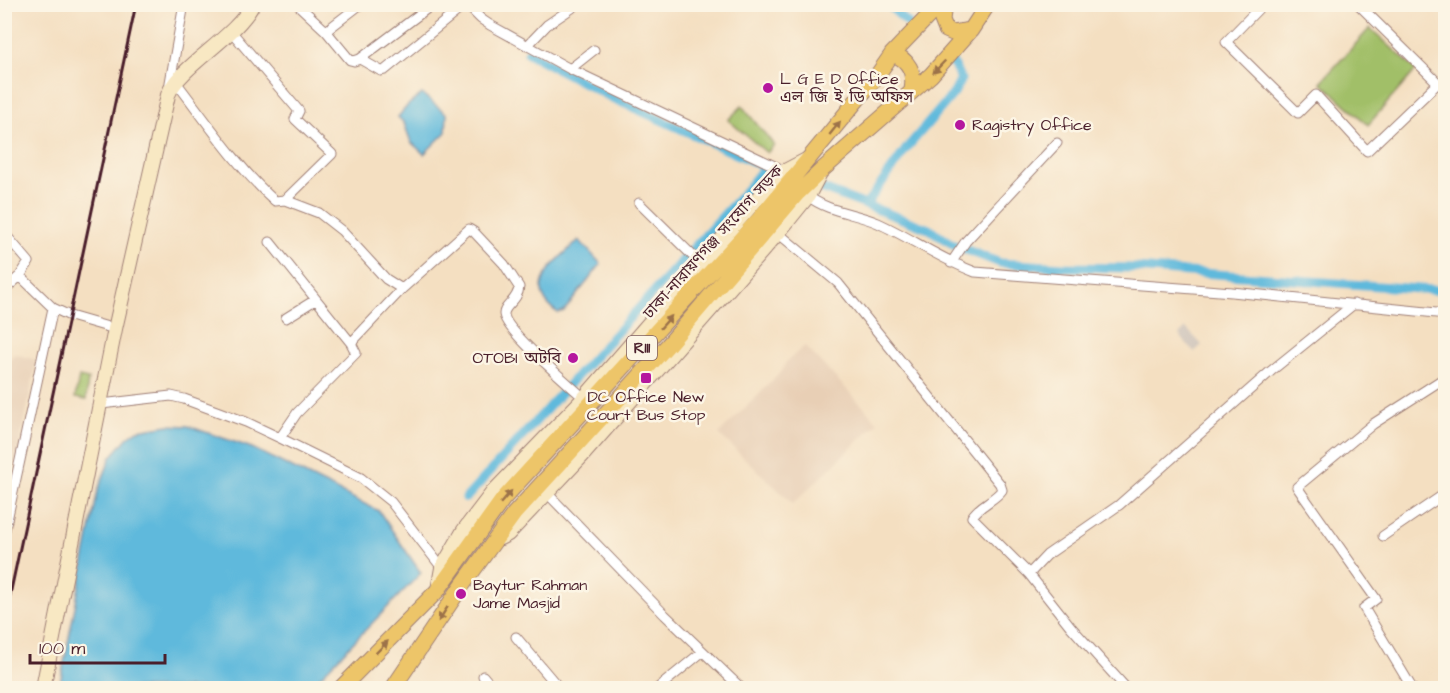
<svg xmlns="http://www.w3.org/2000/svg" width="1450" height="693" font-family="'Architects Daughter','Noto Sans Bengali',sans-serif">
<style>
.built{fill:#e8cfb5}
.industrial{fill:#cdc2b9}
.green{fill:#a1bf67;stroke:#766f49;stroke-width:1.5}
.water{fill:#5fb9dc;stroke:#546c84;stroke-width:1.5}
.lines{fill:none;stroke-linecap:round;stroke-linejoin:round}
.canal{stroke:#5fb9dc;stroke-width:9}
.street-casing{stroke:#9f7f76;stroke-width:11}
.secondary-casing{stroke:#9f7f76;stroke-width:16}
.primary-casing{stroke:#9f7f76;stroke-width:17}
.street{stroke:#fff;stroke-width:9}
.secondary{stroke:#f8e8c3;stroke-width:14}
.primary{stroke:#edc569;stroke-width:15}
.rail{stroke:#4a1f2b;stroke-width:3}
.oneway{fill:#9c724a}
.poi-dot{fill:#b5179e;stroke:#fcf5e5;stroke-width:2}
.labels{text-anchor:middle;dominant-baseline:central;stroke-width:5;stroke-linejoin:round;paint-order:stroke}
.shield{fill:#fcf5e5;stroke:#7f5f63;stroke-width:1.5}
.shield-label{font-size:15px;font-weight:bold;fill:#4a1f2b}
.poi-label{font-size:16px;fill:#4a1f2b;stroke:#fcf5e5;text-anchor:start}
.street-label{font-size:16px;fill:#4a1f2b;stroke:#fcf5e5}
</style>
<rect width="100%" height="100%" fill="#fcf5e5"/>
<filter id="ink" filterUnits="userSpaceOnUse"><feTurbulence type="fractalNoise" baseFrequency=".0167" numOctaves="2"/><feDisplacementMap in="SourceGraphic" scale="12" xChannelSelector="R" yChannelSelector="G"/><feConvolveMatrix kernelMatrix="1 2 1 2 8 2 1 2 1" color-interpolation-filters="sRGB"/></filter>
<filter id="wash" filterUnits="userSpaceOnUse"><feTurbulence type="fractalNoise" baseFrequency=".008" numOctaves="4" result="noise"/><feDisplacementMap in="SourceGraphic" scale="24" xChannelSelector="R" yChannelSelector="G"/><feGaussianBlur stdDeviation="1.35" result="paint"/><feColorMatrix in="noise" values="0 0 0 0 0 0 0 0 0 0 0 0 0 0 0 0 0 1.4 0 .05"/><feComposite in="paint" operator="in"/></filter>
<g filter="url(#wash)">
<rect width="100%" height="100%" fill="#f4dfc1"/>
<!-- built -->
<path class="built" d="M805,346L878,422L793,504L719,434L783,370L786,362Z
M14,354L37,360L5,513V364Z"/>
<!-- industrial -->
<path class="industrial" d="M1186,328L1202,345L1194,352L1179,335Z"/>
<!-- green -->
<path class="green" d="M1370,28L1416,70L1368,125L1321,82Z
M742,106L774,145L767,153L728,120Z
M79,377L88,379L86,400L75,398Z"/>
<!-- water -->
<path class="water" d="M422,94L447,114L446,132L424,154L411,142L404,123L398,117L408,105Z
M579,240L601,264L564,311L558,313C520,286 558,260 579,240Z
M168,425L188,426L252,448L379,511L421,573L309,688H59L98,490L111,457L128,437L138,430Z"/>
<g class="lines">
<!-- canal -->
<path class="canal" d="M887,4L908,23
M528,53L614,99L776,172
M818,187L929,229L954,245L1000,263L1064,267L1135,268L1446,291
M866,205L906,149L954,93L961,79L952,62
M466,498L749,187L764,167"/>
</g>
</g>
<g filter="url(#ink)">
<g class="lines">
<defs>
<path id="street" d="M297,4L326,31L350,60L354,61L360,59L433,4
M466,4L481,19L490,25L570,69L785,171
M1263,4L1226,42L1298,113L1316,95L1367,151L1438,83L1358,4
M230,30L299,111L295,119L332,154L285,200
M326,31L361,4
M527,46L547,25L572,8L573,4
M360,59L381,71L385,70L466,4
M570,69L594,50
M176,82C207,122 237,167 275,201L285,200L319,213L342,231L386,279L402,289
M169,88L184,4
M808,196C828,212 855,213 878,223C911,238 940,259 975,272L1232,292L1446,314
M639,203L701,264
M4,233L29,262L20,276
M778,233L838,283L1000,484L1002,490C994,501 979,505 972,517L1029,574L1071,627L1126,688
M270,242L351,343L356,353L297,413L280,438
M951,263L966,241L1057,143
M4,290L20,276L53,308L70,316L115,329
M286,318L315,300
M351,343L402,289L469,229L474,232L504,264L519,287C518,301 504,305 504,314C504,330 570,385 584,398
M101,404L171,396L184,399L246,422L280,438L361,478L391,502L442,568
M546,492L665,615L741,688
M4,534L53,308
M1383,536L1446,493
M1029,574L1047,555L1119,505L1271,371L1354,304
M516,637L559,688
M483,676L493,688
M658,688L702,652
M1412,688L1364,608L1376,599L1297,487L1373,424L1443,379L1446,383"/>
<path id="secondary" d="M500,538L508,534L582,456L778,233L808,196L819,175
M438,590L442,568L464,530L493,492L584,398L756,200L785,171L808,159
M43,688L115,329L168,95C171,86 178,79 185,72C206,51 239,30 253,4"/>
<path id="primary" d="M944,4L942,20L946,30L953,33L971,30
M892,54C909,59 915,73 912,90
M341,688L438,590L503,499L759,219L876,77L892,54L940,4
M393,688L461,587L514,514L669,344L798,193L823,169L931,75L971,30L988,4"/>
</defs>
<!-- street casing -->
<use href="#street" class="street-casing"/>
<!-- secondary casing -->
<use href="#secondary" class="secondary-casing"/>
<!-- primary casing -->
<use href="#primary" class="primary-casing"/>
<!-- street -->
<use href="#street" class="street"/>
<!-- secondary -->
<use href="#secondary" class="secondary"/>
<!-- primary -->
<use href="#primary" class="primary"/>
<!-- rail -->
<path class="rail" d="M4,623L136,4"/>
</g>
<!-- one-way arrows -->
<defs><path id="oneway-solid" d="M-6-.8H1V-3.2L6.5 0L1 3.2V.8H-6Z" transform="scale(1.5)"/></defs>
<g class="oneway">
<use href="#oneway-solid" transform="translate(939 67) rotate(134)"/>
<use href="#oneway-solid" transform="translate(835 128) rotate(-51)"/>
<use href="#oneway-solid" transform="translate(666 322) rotate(-48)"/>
<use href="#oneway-solid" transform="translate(506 497) rotate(-49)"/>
<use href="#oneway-solid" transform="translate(443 614) rotate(123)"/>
<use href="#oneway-solid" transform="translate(382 647) rotate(-45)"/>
</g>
</g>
<!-- markers -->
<g class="poi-dot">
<circle cx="768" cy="88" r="6"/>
<circle cx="960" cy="125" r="6"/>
<circle cx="573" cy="358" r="6"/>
<rect x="640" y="372" width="12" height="12" rx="3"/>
<circle cx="461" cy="594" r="6"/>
</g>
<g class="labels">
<!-- shield labels -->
<rect class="shield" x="627" y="336" width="30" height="24" rx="4.5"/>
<g class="shield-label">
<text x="642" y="348">R111</text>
</g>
<!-- poi labels -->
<g class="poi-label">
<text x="780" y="79">L G E D Office<tspan x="780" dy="18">এল জি ই ডি অফিস</tspan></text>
<text x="972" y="125">Ragistry Office</text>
<text x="561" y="358" text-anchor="end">OTOBI অটবি</text>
<text x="646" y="397" text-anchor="middle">DC Office New<tspan x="646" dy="18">Court Bus Stop</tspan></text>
<text x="473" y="585">Baytur Rahman<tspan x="473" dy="18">Jame Masjid</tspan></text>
</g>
<!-- street labels -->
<g class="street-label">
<text transform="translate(713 242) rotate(-48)">ঢাকা-নারায়ণগঞ্জ সংযোগ সড়ক</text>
</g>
</g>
<!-- margin -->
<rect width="1450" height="693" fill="none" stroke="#fcf5e5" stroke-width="24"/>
<!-- scale -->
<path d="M30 654v9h135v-9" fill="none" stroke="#4a1f2b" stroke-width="3"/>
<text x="39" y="654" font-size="18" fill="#4a1f2b" stroke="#fcf5e5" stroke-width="4.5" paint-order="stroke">100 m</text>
</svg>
